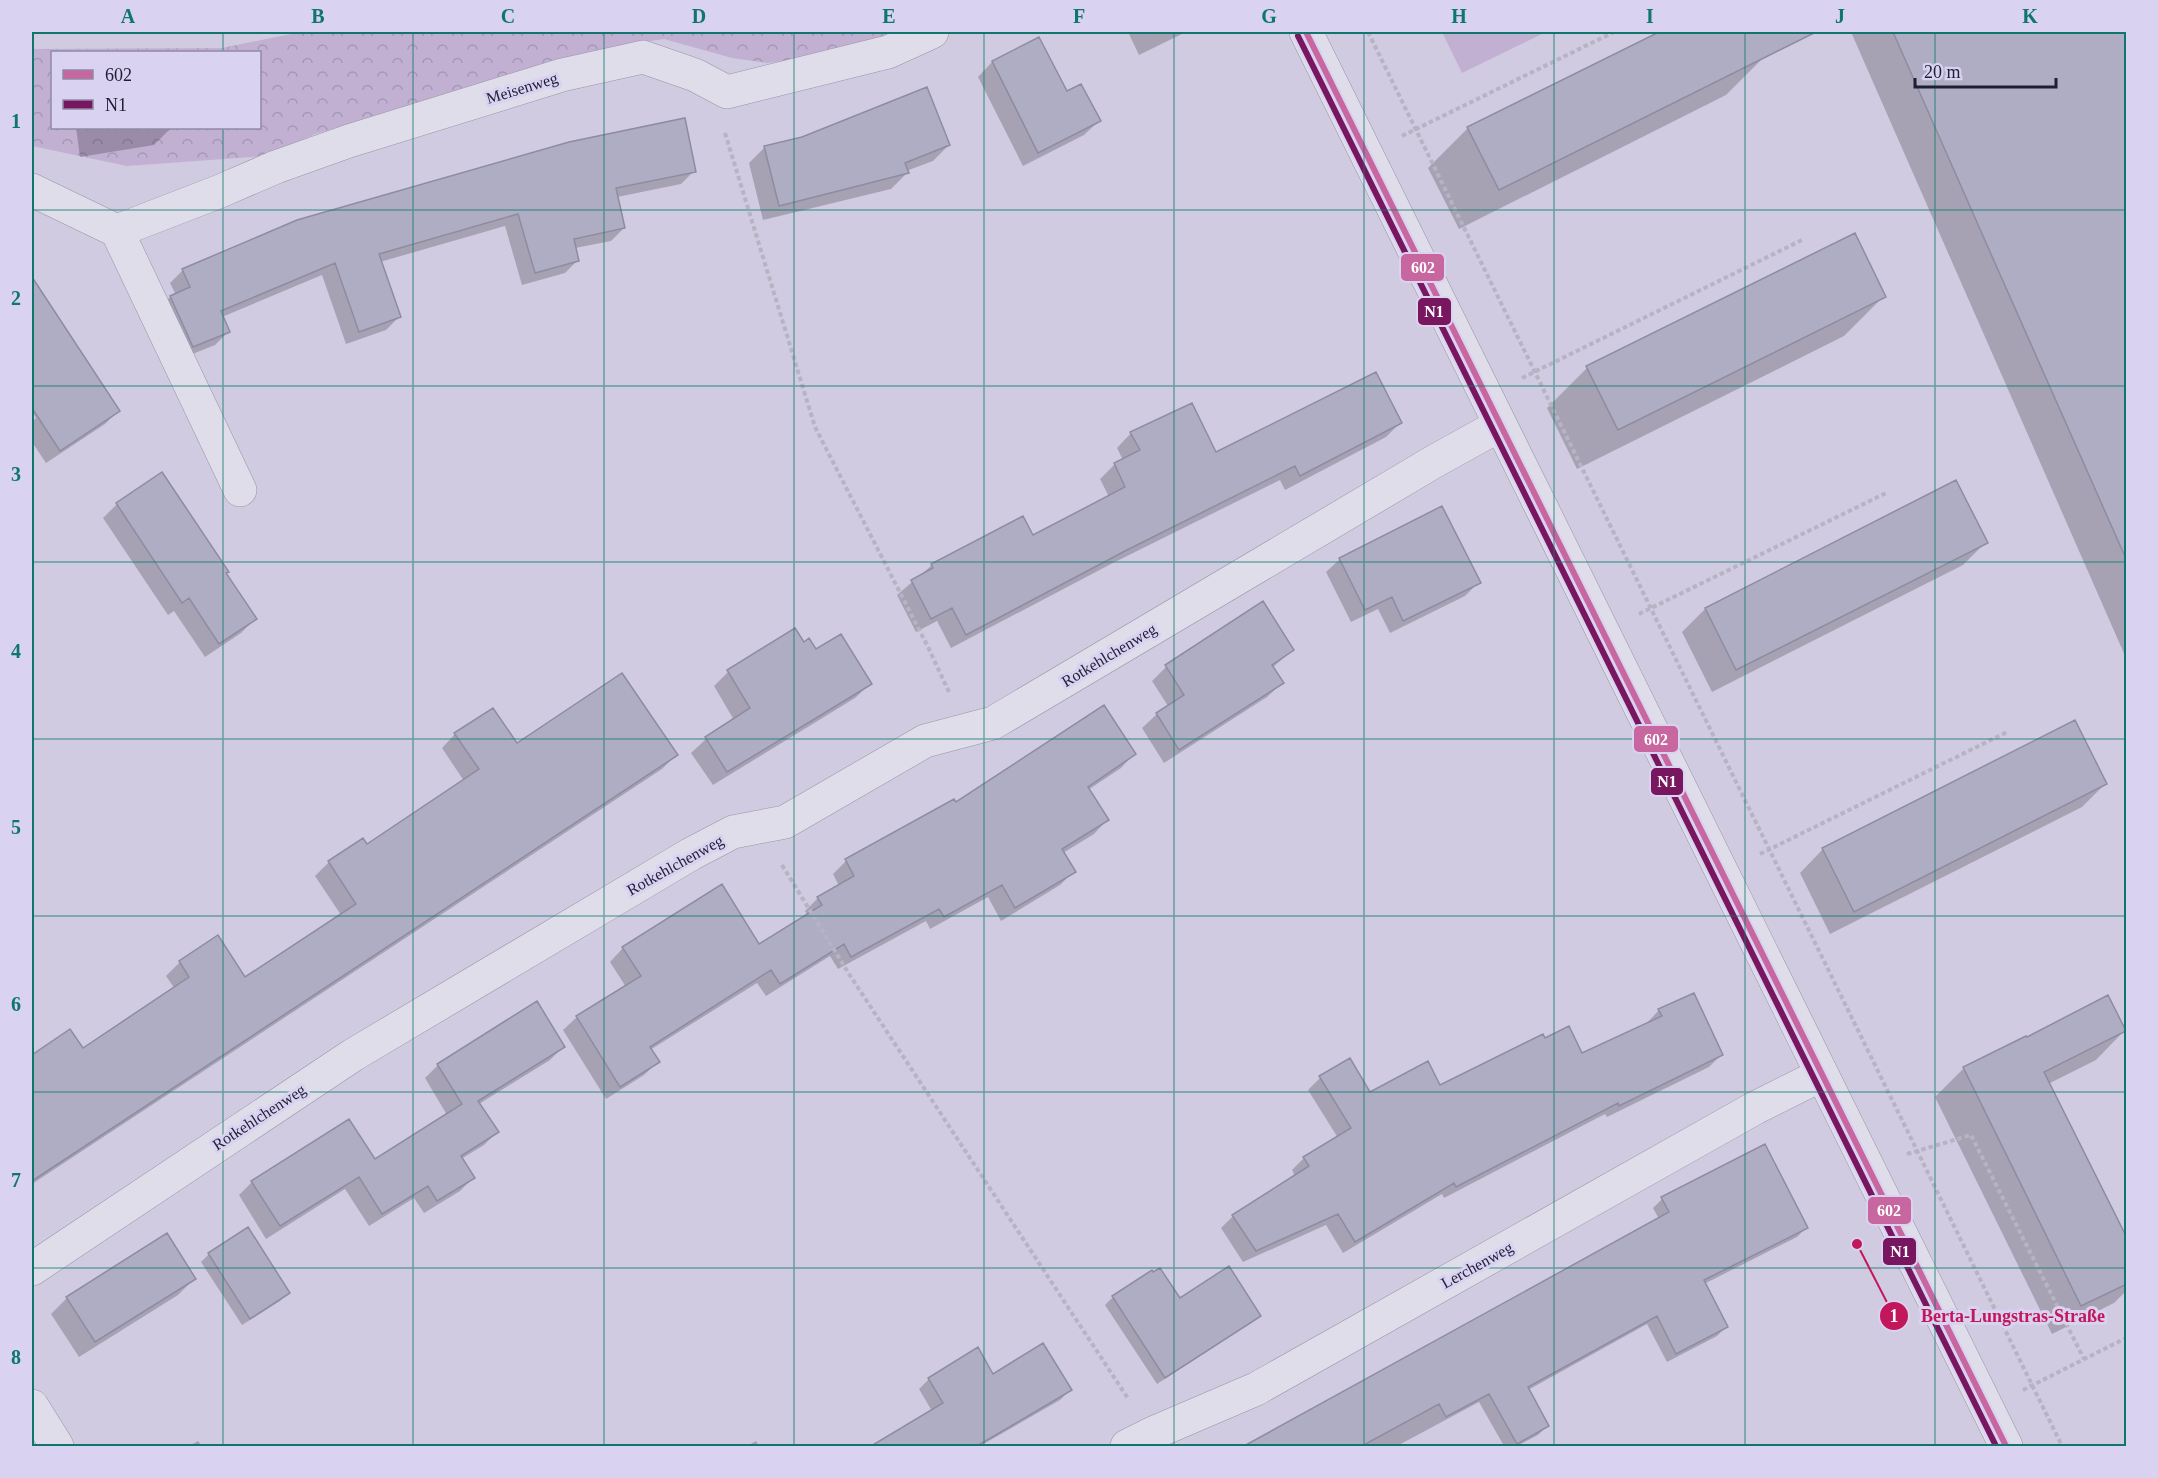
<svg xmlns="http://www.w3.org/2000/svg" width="2158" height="1478" font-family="Georgia,serif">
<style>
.green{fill:#c1b0d2}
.forest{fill:url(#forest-crowns);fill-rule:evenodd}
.shadow{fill:#0003}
.building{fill:#afadc4;stroke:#8d8ca0;stroke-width:1.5}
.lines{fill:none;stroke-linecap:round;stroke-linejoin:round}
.minor-casing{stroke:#9795a6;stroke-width:34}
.path{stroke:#b6b4c2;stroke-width:4;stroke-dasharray:4.5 3;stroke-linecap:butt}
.minor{stroke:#e0ddea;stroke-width:33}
.bus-1-casing{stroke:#d9d2f1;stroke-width:10}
.bus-2-casing{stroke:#d9d2f1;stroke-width:10}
.bus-1{stroke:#c7669f;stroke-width:6}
.bus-2{stroke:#791660;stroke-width:6}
.grid{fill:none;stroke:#0f766e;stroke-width:1.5;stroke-opacity:0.55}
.labels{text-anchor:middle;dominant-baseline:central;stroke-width:6;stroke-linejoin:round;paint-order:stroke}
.street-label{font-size:16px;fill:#1f1e33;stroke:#d9d2f1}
.leader{fill:none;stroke:#c2185b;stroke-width:2}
.callout-dot{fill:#c2185b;stroke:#d9d2f1;stroke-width:2}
.mark-label{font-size:18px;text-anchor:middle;font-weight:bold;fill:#fff}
.callout-label{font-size:18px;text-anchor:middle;font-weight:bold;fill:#c2185b;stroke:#d9d2f1;stroke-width:6;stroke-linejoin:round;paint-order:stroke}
.line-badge{stroke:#d9d2f1;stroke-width:2}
.badge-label{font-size:16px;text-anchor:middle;font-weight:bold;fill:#fff}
.neatline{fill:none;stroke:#0f766e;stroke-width:2}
.grid-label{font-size:20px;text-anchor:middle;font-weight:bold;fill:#0f766e}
</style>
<defs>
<pattern id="forest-crowns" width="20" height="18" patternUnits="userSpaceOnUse" patternTransform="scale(1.5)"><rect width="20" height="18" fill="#c1b0d2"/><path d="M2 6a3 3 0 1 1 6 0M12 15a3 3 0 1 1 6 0" fill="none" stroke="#a597b5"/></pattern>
</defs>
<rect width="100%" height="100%" fill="#d0cbe1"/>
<!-- green -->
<path class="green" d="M1442,32H1546L1462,73Z"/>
<!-- forest -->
<path class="forest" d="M301,32H902L800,59L767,63L732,58L664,39L623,45L315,134L267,156L127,166L32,146V49L222,48ZM52,52H260V128H52Z"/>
<!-- shadow -->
<path class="shadow" d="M1128,32H1186L1139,55Z
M1662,32H1754L1766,55L1726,95L1459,229L1428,168L1468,128Z
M1851,32H2126V658Z
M1039,39L1067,93L1099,121L1084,135L1023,166L978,77L992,62Z
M76,128H170V129L154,145L80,157Z
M949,145L933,161L906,171L907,173L891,189L763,220L749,163L765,147Z
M694,171L681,184L617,197L624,228L611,241L575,248L578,260L565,273L522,285L505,226L380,262L399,317L386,330L346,344L322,275L222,317L228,332L215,345L180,359L157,310L170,297L176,295L170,283L183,270Z
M1854,235L1884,296L1844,336L1577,469L1547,408L1587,368Z
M32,280L119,410L105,424L46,463L32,442V422L36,418L32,411Z
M1400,423L1386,437L1285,490L1280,480L1111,564L951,648L937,621L916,632L897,595L932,565L1033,537L1109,497L1100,479L1114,465L1123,460L1117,448L1131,433L1215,454Z
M1956,482L1986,542L1963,565L1712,692L1682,632L1705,609Z
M117,504L225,573L255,619L241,633L205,657L174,611L168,615L103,518Z
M1442,508L1479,582L1465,596L1390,633L1378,609L1351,622L1326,572L1340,559Z
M1262,603L1293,650L1272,668L1282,683L1267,697L1164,763L1142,728L1157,714L1168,706L1152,681L1166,667Z
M815,651L870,684L855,698L713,785L691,753L706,739L734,720L714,686L728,672Z
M455,734L516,745L676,755L662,769L32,1184V1118L46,1108L32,1087V1057L82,1050L175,989L166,976L180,962L218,937L245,979L341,915L315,876L329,862L362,840L366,846L464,781L442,748Z
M1134,754L1121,768L1088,790L1107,820L1094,834L1063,853L1074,871L1060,885L1001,921L988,897L930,929L926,921L838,969L830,956L766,996L757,983L650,1050L658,1062L644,1075L606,1099L563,1030L577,1017L626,987L610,962L623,948L759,946L808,916L805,911L818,898L839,886L833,874L846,861L955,805Z
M2105,784L2082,807L1830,934L1800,873L1823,849Z
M1659,1010L1721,1055L1709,1067L1607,1117L1605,1114L1444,1198L1442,1194L1343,1253L1326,1225L1243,1262L1221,1228L1233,1216L1295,1176L1292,1170L1304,1158L1338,1138L1308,1090L1320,1078L1349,1060L1370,1094L1439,1087L1544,1040L1581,1055L1648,1024L1647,1023Z
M2124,1031L2096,1060L2048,1084L2126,1241V1291L2114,1303L2052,1334L1935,1097L1964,1068Z
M563,1047L550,1060L479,1104L497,1132L484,1145L461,1159L473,1178L460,1191L424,1213L414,1198L369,1226L345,1189L266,1239L239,1195L252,1182L374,1161L447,1115L425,1078L438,1065Z
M1662,1199L1806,1228L1797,1237L1704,1284L1726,1327L1717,1336L1667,1362L1647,1324L1528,1390L1547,1426L1538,1435L1517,1446H1504L1479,1402L1397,1446H1247L1659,1219L1653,1208Z
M209,1254L288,1293L280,1301L242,1325L201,1262Z
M194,1279L178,1295L79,1357L51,1314L67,1298Z
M1113,1297L1179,1300L1259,1315L1251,1323L1157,1384L1105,1305Z
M993,1376L1070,1390L1060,1400L980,1446H873L932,1411L919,1389L929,1379Z
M198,1441L202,1446H189Z
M756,1441L759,1446H747Z"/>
<!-- building -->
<path class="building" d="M1659,32H1816L1499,190L1467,127Z
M1893,32H2127V561L1987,245Z
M1039,37L1067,91L1081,84L1101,121L1038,153L992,61Z
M927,87L950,145L905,163L909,173L779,206L764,146L802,137Z
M685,118L696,172L616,188L625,228L574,239L579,261L535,273L518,214L379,254L401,317L359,332L335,263L221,311L230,332L193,347L170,296L190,287L182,269L297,220L569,142Z
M1855,233L1886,297L1618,430L1586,366Z
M32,277L120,411L60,451L32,408Z
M1376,372L1402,423L1300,476L1295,466L1127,550L966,635L952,608L931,619L911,580L933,568L931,564L1023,516L1033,535L1125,487L1114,463L1140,450L1130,432L1192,403L1216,452Z
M162,472L229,572L226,573L257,619L219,644L189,598L182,603L116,503Z
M1956,480L1988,543L1736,670L1705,608Z
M1442,506L1481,583L1403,621L1392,597L1365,610L1339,558Z
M1263,601L1294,650L1272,665L1284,683L1179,750L1156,713L1184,695L1165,665Z
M795,628L804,642L809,638L816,649L841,634L872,684L727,772L705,737L750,708L727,670Z
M622,673L678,755L32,1181V1055L70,1029L83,1048L189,977L179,961L218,935L245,977L356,904L328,861L363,838L367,844L479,769L454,733L493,708L517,743Z
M1104,705L1136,754L1088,787L1109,820L1062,849L1076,872L1015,908L1002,885L944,917L939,909L851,957L844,944L780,984L771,970L650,1047L660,1062L620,1087L576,1016L641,976L622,947L722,884L759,944L822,905L817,897L854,876L845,859L954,799L956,802Z
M2075,720L2107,784L1854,912L1822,848Z
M1694,993L1723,1055L1619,1106L1618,1103L1456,1187L1454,1183L1355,1242L1338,1214L1256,1251L1232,1215L1309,1166L1303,1157L1351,1128L1319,1076L1350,1058L1370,1092L1428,1061L1440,1085L1543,1034L1545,1038L1569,1026L1582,1053L1662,1016L1658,1009Z
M2108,995L2126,1031L2044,1072L2127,1238V1284L2081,1306L1963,1067L2026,1036L2027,1037Z
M537,1001L565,1047L478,1101L499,1132L461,1156L475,1178L437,1201L428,1186L382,1214L359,1177L280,1226L251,1181L349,1119L375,1159L462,1104L437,1064Z
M1765,1144L1808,1228L1704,1280L1728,1327L1676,1354L1657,1316L1528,1387L1549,1426L1517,1444L1489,1394L1446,1417L1439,1404L1362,1446H1244L1669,1212L1661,1197Z
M248,1227L290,1293L250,1319L208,1253Z
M167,1233L196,1279L95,1342L66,1297Z
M1229,1266L1261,1316L1165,1378L1112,1296L1152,1270L1153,1272L1160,1268L1180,1298Z
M1043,1343L1072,1390L977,1446H871L943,1403L928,1378L978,1347L993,1374Z"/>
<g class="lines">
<defs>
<path id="minor" d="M1306,32L2006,1446
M32,190L117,231L218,192L276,167L349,141L562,75L643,57L695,75L727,92L888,52L932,32
M117,231L240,490
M32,1269L353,1055L691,854L733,832L785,822L925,741L993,723L1435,461L1500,425
M32,1406L57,1446
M1127,1446L1151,1434L1256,1389L1755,1108L1821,1075"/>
</defs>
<!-- minor casing -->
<use href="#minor" class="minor-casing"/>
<!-- path -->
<path class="path" d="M1368,32L2062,1446
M725,133L815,427L928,647L949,692
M1402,136L1614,32
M1522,378L1802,240
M1639,614L1888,492
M1760,854L2007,732
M782,865L849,974L1129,1400
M1907,1154L1971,1135L2084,1359
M2023,1390L2126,1338"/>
<!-- minor -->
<use href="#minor" class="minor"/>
<defs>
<path id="bus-1" d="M1306,32L2006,1446"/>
<path id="bus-2" d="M1298,36L1996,1446"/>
</defs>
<!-- bus-1 casing -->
<use href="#bus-1" class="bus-1-casing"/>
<!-- bus-2 casing -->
<use href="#bus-2" class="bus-2-casing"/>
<!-- bus-1 -->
<use href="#bus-1" class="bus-1"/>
<!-- bus-2 -->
<use href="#bus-2" class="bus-2"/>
</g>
<!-- grid -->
<path class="grid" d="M223,32V52M413,32V1446M604,32V1446M794,32V1446M984,32V1446M1174,32V1446M1364,32V1446M1554,32V1446M1745,32V1446M1935,32V1446M223,128V1446M32,210H2126M32,386H2126M32,562H2126M32,739H2126M32,916H2126M32,1092H2126M32,1268H2126"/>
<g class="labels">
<!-- street labels -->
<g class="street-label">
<text transform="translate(522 88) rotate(-17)">Meisenweg</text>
<text transform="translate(1109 655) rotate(-31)">Rotkehlchenweg</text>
<text transform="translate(675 865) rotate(-29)">Rotkehlchenweg</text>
<text transform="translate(259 1117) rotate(-33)">Rotkehlchenweg</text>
<text transform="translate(1477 1265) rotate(-29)">Lerchenweg</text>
</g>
</g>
<!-- callouts -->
<path class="leader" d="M1857 1244L1894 1316"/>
<g class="callout-dot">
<circle cx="1857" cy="1244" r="6"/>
<circle cx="1894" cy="1316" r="15"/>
</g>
<g class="mark-label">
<text x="1894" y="1322">1</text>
</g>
<g class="callout-label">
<text x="2013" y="1322">Berta-Lungstras-Straße</text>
</g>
<g class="line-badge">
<rect x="1400" y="253" width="45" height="29" rx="6" fill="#c7669f"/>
<rect x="1417" y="297" width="35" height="29" rx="6" fill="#791660"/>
<rect x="1633" y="725" width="46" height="28" rx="6" fill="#c7669f"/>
<rect x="1650" y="767" width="34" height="29" rx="6" fill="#791660"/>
<rect x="1867" y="1196" width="45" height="29" rx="6" fill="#c7669f"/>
<rect x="1882" y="1237" width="35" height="29" rx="6" fill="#791660"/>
</g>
<g class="badge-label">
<text x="1423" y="273">602</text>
<text x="1434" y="317">N1</text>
<text x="1656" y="745">602</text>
<text x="1667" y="787">N1</text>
<text x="1889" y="1216">602</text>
<text x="1900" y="1257">N1</text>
</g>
<!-- border -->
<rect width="2158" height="1478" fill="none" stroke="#d9d2f1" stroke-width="66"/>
<!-- legend -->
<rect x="51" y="51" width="210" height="78" fill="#d9d2f1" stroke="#8f8aa5" stroke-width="1.5"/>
<rect x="63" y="70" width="30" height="9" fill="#c7669f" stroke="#8f8aa5" stroke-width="1.5"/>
<text x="105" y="81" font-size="18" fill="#1f1e33">602</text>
<rect x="63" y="100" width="30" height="9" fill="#791660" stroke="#8f8aa5" stroke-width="1.5"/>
<text x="105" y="111" font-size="18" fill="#1f1e33">N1</text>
<!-- scale -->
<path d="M1915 78v9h141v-9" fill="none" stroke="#1f1e33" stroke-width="3"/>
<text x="1924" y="78" font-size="18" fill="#1f1e33" stroke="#d9d2f1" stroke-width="4.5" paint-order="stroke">20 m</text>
<rect x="33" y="33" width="2092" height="1412" class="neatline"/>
<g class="grid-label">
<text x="128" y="23">A</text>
<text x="318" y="23">B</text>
<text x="508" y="23">C</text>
<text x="699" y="23">D</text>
<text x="889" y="23">E</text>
<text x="1079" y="23">F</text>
<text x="1269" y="23">G</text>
<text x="1459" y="23">H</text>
<text x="1650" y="23">I</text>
<text x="1840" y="23">J</text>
<text x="2030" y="23">K</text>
<text x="16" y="128">1</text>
<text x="16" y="305">2</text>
<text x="16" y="481">3</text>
<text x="16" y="658">4</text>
<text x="16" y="834">5</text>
<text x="16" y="1011">6</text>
<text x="16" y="1187">7</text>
<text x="16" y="1364">8</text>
</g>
</svg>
